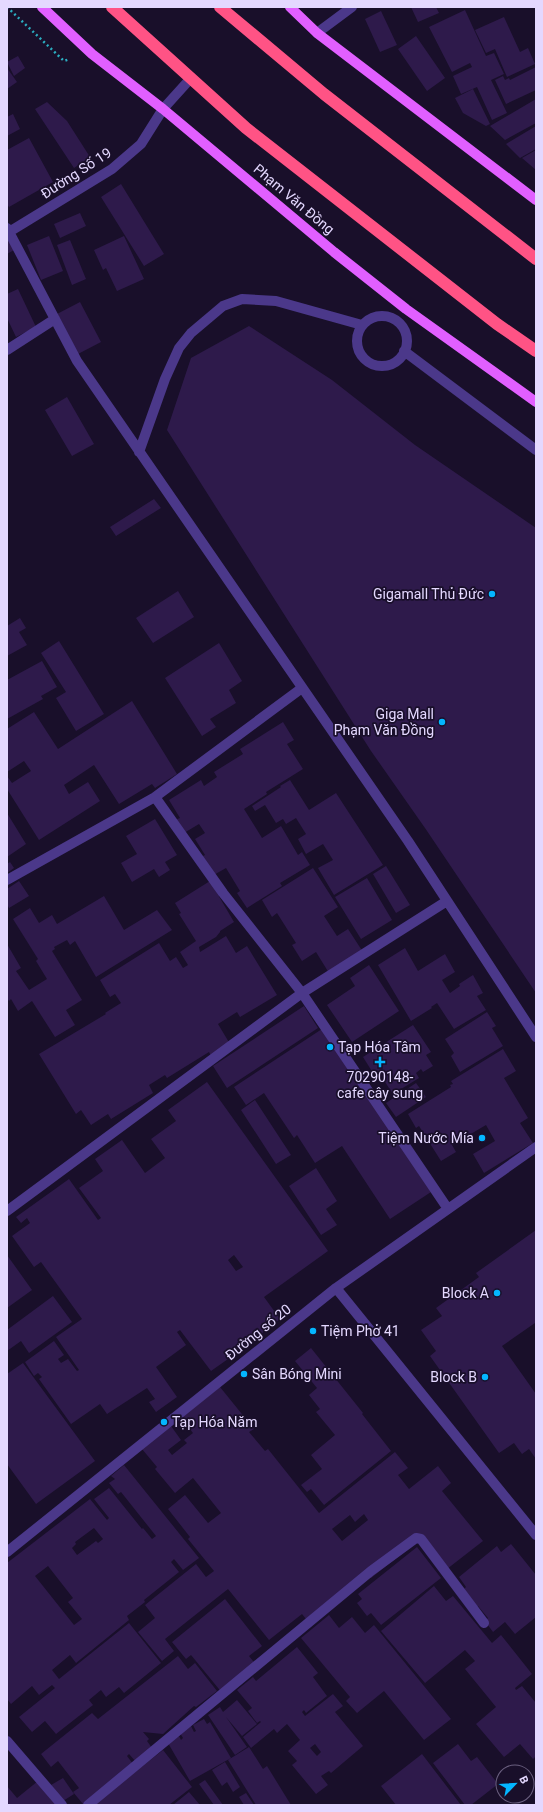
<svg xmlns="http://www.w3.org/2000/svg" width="543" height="1812" font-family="Roboto,sans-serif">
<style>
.building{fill:#2e1a4b;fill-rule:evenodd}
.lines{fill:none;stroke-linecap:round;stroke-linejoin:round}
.path{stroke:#2badc0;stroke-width:2.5;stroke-dasharray:2 3;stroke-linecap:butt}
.minor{stroke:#4b388a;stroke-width:10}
.major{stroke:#e15fff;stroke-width:10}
.highway{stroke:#ff5385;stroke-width:12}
.poi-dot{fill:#04b6ff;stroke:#190f2a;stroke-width:1.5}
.labels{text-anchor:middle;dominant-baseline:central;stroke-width:3.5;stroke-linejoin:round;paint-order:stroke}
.street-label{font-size:14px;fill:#e4d8ff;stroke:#190f2a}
.poi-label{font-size:14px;fill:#e4d8ff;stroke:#190f2a;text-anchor:end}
</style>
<rect width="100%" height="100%" fill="#190f2a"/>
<!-- building -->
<path class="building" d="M411,7H436L439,13L418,22Z
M465,10L486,56L494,53L504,74L491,80L507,113L492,120L477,87L461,94L453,76L472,67L470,63L452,72L429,27Z
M381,11L397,45L380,52L365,19Z
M504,17L520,52L528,48L535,64L507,77L495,49L486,53L475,30Z
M416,36L445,78L427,91L398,49Z
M18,56L25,68L14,76L7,62Z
M536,67V90L506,104L495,80L503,76L505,80L509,78L510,80Z
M7,68L17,82L7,89Z
M473,89L490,124L486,126L463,113L455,98Z
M536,99V123L505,140L490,126Z
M47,102L67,121L90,157L74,168L35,109Z
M13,114L20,129L7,136V117Z
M536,126V149L520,158L506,144Z
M29,138L53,182L9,207L7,204V150Z
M536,150V170L522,158Z
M121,184L164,254L144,266L101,197Z
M80,213L86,226L60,238L54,224Z
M49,236L63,271L41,280L27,245Z
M124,236L144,279L117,291L106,268L103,270L94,250Z
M7,237L14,250L7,254Z
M70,240L86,279L72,285L57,245Z
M18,289L36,327L16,337L7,318V294Z
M80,302L101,342L78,354L57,314Z
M249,326L332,380L415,445L536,528V993L425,828L371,751L167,430L191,358Z
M67,397L94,444L72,456L45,410Z
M154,499L161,508L116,536L110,527Z
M178,591L194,617L153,643L136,618Z
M20,618L26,628L19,632L27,645L7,656V626Z
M59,641L104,714L76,731L56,698L66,692L41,653Z
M219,643L242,681L229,690L236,703L210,719L216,727L202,736L165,678Z
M42,661L57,687L41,696L43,699L7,719V680Z
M132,701L177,774L155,788L152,784L119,804L94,765L64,785L69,794L88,782L100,801L39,840L7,789V776L12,783L31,771L24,761L7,772V729L34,712L58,749Z
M283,722L294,740L287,744L303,769L266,792L267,794L244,809L262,838L281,826L298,855L302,852L310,865L280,883L282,886L247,908L237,893L240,891L226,868L212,876L201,857L205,855L195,839L205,833L199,824L184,833L175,820L180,818L169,800L201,780L204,786L217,777L214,772L243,754L240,749Z
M290,780L309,810L336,793L383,865L334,895L318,868L333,860L323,844L306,854L298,839L306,834L296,818L286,824L283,819L276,823L265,805L255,811L252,806L281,787L280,786Z
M7,813L26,844L7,857Z
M155,819L177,855L165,862L170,870L159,877L154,869L132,882L121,863L137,854L126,836Z
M10,862L14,868L7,873V864Z
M386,866L410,905L396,913L373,874Z
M313,868L338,907L324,916L337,936L348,929L363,952L329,973L316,952L302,961L292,945L296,943L277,913L272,917L262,900Z
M367,878L392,920L361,939L335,897Z
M19,881L29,896L9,908L7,904V889Z
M210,881L234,922L220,931V932L216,937L199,947L200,952L226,936L236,953L247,946L277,995L240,1017L237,1012L218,1024L230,1044L211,1056L209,1052L167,1078L165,1075L149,1085L153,1093L111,1119L108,1114L91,1125L81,1110L76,1114L39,1054L106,1014L105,1013L121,1003L115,994L110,997L100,980L159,943L170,961L176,957L183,968L188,965L180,952L196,941L179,914L181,913L175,903Z
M104,896L124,930L157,910L172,930L96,977L75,941L70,945L67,940L54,947L55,949L52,951L82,1000L66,1010L75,1025L55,1037L32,1001L18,1011L11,999L9,1001L7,998V944L21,968L16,971L29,990L47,979L36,961L38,959L13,919L30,908L39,923L52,915L57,924Z
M405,948L418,971L445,954L455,972L442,980L450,993L460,986L459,984L473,975L483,993L477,996L486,1010L454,1029L437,1003L431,1007L432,1008L411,1021L378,965Z
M369,965L399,1011L352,1042L327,1005L355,986L350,978Z
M304,1006L318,1028L227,1088L213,1066Z
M487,1012L496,1026L492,1028L503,1046L460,1072L451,1056L454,1053L445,1039Z
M413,1025L431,1052L426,1055L433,1066L423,1072L421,1069L416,1073L419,1078L393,1094L377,1070L373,1073L363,1057Z
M325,1027L363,1086L355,1091L358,1096L365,1091L431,1192L390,1219L342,1146L315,1163L297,1135L294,1138L264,1093L246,1105L234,1087Z
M503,1049L516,1071L504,1078L528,1118L520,1123L533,1143L484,1173L473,1154L495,1141L486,1125L452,1145L456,1152L441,1161L419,1126L416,1128L408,1114L451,1087L450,1085L453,1084L451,1081Z
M207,1082L328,1251L264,1297L280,1319L261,1334L262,1335L211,1371L180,1330L177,1332L186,1345L156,1367L177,1397L156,1412L149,1402L155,1399L147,1388L107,1414L100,1404L71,1424L39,1379L42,1377L38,1373L34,1376L25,1362L54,1341L64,1355L58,1359L61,1363L68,1359L77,1371L79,1370L56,1337L82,1319L41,1262L34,1267L12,1236L30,1223L27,1218L21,1223L16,1217L69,1179L98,1220L101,1218L79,1188L103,1171L95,1159L122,1140L145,1173L165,1158L151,1139L176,1121L168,1110ZM234,1255L243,1267L236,1271L228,1260Z
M416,1083L426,1097L396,1117L386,1103Z
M255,1100L291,1155L276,1164L241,1110Z
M316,1168L337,1201L326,1209L337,1225L321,1235L289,1186Z
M536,1230V1324L535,1323L502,1346L536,1394V1459L529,1449L522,1454L514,1443L499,1453L430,1356L436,1351L421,1330L442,1316L436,1308L479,1277L476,1273Z
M7,1255L32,1290L7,1308Z
M53,1296L72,1322L29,1353L21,1341L7,1351V1330Z
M311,1348L363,1413L362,1414L391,1451L324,1505L311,1489L307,1492L301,1485L322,1469L311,1455L335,1435L316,1412L320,1409L309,1395L317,1388L295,1361Z
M23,1363L95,1461L36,1504L7,1464V1374Z
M220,1387L254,1429L249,1432L265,1451L268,1449L319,1513L395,1452L408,1468L398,1475L409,1489L438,1466L451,1483L442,1491L483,1541L447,1569L422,1538L371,1578L366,1571L306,1619L302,1614L269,1640L228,1589L165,1639L174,1651L162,1661L138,1632L155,1618L145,1605L196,1564L206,1577L214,1571L188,1539L190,1537L168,1509L185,1495L208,1523L221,1513L193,1478L175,1493L155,1469L157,1467L142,1449L171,1426L181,1440L168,1450L172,1455L187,1443L184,1440L193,1433L181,1418ZM364,1514L368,1520L342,1541L332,1529L350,1515L355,1522Z
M124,1465L199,1558L183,1570L174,1559L171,1562L179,1572L144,1600L145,1602L127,1616L129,1620L76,1663L70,1655L52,1670L59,1679L129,1623L161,1663L124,1693L119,1687L106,1697L101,1690L89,1700L93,1705L56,1734L45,1721L32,1732L19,1717L55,1688L52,1685L39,1695L32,1686L11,1704L7,1699V1563L90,1499L107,1520L109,1518L94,1499L109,1488L142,1529L143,1528L152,1539L156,1536L121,1492L118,1494L109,1483L115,1479L111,1476ZM94,1528L103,1539L98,1543L96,1541L77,1555L72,1548L76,1544L75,1542ZM48,1566L73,1598L68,1602L82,1619L74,1625L35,1576Z
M511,1544L536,1575V1617L515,1634L505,1622L493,1632L485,1621L488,1618L478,1606L475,1609L461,1592L466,1587L459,1577L497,1546L501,1552Z
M417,1547L441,1578L381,1625L371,1613L367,1616L357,1603L362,1599L358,1594Z
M434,1586L446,1601L453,1596L492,1643L501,1635L532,1674L515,1688L516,1690L522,1686L536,1703V1756L533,1759L520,1744L504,1757L476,1724L496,1707L465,1669L475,1661L465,1650L425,1683L381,1631Z
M225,1599L262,1646L249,1656L257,1666L223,1694L191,1655L186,1659L172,1642Z
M329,1615L339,1628L352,1617L365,1633L374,1625L451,1719L424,1740L384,1691L357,1713L346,1701L350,1697L301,1638Z
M297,1647L318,1673L313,1677L327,1696L306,1713L304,1710L302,1712L305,1716L333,1694L343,1706L335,1712L363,1746L331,1773L329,1771L321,1776L328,1785L316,1794L292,1765L297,1761L288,1751L300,1740L287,1724L277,1733L274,1729L251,1748L243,1737L261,1722L260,1721L257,1723L248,1711L252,1708L237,1690L253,1677L256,1681ZM315,1744L321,1752L317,1756L310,1748Z
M178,1656L188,1669L195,1663L217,1691L196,1707L194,1706L163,1734L143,1732L149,1739L147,1741L152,1748L136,1762L129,1754L127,1756L133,1764L83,1804L73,1792L79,1788L58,1761L51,1767L41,1754L92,1713L98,1719Z
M237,1700L257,1724L242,1736L226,1717L247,1747L235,1755L208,1715L220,1707L223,1712Z
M204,1719L207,1724L210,1722L231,1758L190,1781L168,1743L179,1736L181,1740L183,1738L180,1733L191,1726L194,1732L196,1731L193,1725Z
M458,1744L471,1761L477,1757L498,1784L471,1805H465L433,1763Z
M249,1747L263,1769L267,1766L291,1805H256L228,1760Z
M163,1750L192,1787L169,1805H93Z
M422,1754L461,1805H396L381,1786Z
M225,1762L240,1787L233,1792L227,1782L222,1786L212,1770Z
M63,1778L74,1794L63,1801L51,1785Z
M205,1780L223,1805H214L199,1784Z
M38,1781L56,1805H7V1786L17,1798Z
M189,1792L200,1805H173Z
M246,1793L254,1805H244L239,1797Z"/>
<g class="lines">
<!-- path -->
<path class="path" d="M7,7L64,61L70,59"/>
<!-- minor -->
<path class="minor" d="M317,33L352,7
M7,228L77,361L408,841L536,1037
M9,232L112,169L141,144L163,109L191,78
M357 341a25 25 0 1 1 50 0a25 25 0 1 1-50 0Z
M7,350L55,319
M404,351L536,450
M139,452L165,379L179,348L191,333L223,306L242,299L276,301L362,325
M155,797L223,893L302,993L448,1209
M7,880L155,797L302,688
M7,1211L302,993L447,901
M336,1288L536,1535
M7,1552L336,1288L536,1147
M7,1741L62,1805
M88,1805L371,1571L416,1538L421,1539L484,1623"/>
<!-- major -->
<path class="major" d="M42,7L92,54L163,109L334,252L406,309L536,402
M290,7L317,33L536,200"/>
<!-- highway -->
<path class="highway" d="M112,7L246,128L497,324L536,351
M220,7L324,94L536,259"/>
</g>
<!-- markers -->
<g class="poi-dot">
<circle cx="492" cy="594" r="4"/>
<circle cx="442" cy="722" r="4"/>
<circle cx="330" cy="1047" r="4"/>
<path d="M378 1056h4v4h4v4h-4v4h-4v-4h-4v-4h4z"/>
<circle cx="482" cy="1138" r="4"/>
<circle cx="497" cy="1293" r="4"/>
<circle cx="313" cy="1331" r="4"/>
<circle cx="244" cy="1374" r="4"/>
<circle cx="485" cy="1377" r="4"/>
<circle cx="164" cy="1422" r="4"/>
</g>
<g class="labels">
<!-- street labels -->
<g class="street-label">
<text transform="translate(76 173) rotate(-33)">Đường Số 19</text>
<text transform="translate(294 199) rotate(40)">Phạm Văn Đồng</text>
<text transform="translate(258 1332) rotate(-39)">Đường số 20</text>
</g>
<!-- poi labels -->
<g class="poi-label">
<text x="484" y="594">Gigamall Thủ Đức</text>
<text x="434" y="714">Giga Mall<tspan x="434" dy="16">Phạm Văn Đồng</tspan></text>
<text x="338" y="1047" text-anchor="start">Tạp Hóa Tâm</text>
<text x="380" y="1077" text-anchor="middle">70290148-<tspan x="380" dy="16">cafe cây sung</tspan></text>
<text x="474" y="1138">Tiệm Nước Mía</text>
<text x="489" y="1293">Block A</text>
<text x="321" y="1331" text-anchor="start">Tiệm Phở 41</text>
<text x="252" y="1374" text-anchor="start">Sân Bóng Mini</text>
<text x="477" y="1377">Block B</text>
<text x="172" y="1422" text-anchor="start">Tạp Hóa Năm</text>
</g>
</g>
<!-- border -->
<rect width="543" height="1812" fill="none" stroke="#e4d8ff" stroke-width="16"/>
<!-- north arrow -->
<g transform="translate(515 1784) rotate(65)"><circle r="19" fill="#190f2a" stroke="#6a5f7f"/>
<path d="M0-3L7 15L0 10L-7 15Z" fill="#04b6ff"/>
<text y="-6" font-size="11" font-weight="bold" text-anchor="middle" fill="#e4d8ff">B</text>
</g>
</svg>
